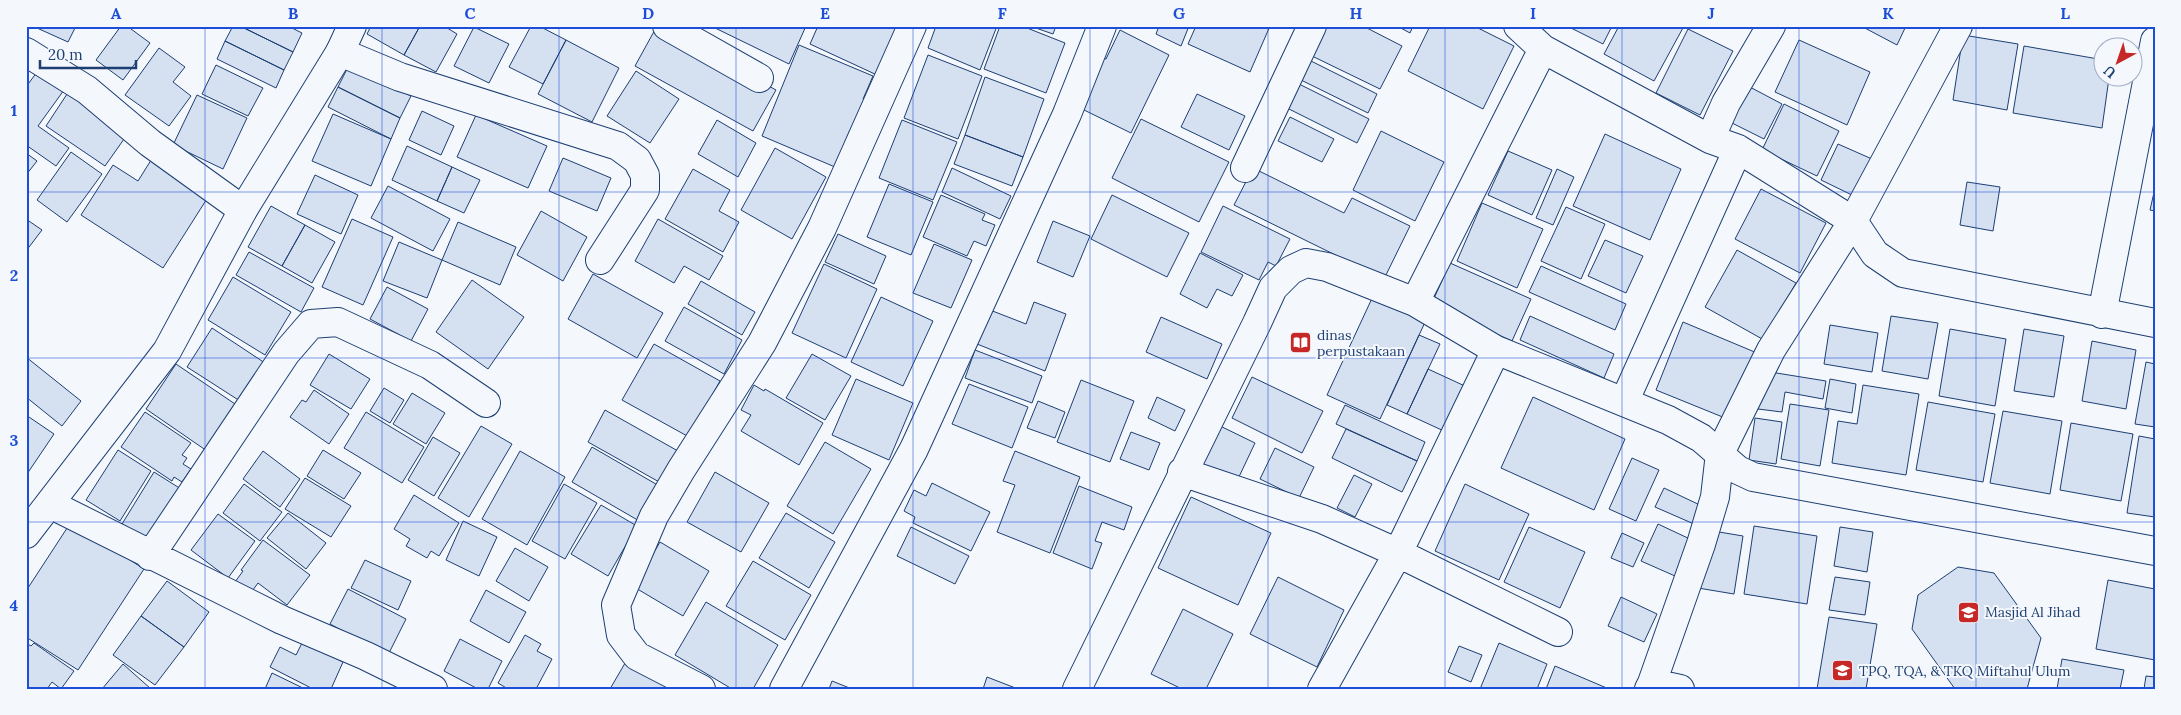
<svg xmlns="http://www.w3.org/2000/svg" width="2181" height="715" font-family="Lora,serif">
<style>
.building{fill:#d5e0f0;stroke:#1d3f73}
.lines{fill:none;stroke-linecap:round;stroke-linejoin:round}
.minor-casing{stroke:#1d3f73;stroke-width:30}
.tertiary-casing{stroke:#1d3f73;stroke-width:30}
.minor{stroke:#f4f7fb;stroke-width:28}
.tertiary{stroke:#f4f7fb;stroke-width:28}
.grid{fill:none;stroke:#1d4ed8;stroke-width:1;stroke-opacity:0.55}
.labels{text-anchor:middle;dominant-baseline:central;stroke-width:4;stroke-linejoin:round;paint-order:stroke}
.poi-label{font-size:14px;fill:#1d3f73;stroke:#f4f7fb;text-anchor:start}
.neatline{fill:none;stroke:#1d4ed8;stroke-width:2}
.grid-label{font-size:16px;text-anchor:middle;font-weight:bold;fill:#1d4ed8}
</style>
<rect width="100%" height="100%" fill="#f4f7fb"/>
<!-- building -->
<path class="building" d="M37,26H76L68,42L37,28Z
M121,26H127L150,43L123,80L96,60Z
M233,26H240L293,52L284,70L225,41Z
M240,26H288L302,33L293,52Z
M371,26H420L404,55L367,34Z
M420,26H444L457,34L436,72L404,55Z
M531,26H539L566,40L543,84L509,67Z
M657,26L776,90L753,131L635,66Z
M711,26H806L789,64Z
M818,26H890L898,30L877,75L810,44Z
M936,26H997L980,70L928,48Z
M1000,26H1022L1065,43L1046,93L984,69Z
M1030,26H1056L1053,34Z
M1159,26H1189L1181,46L1156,34Z
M1196,26H1270L1250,72L1188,44Z
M1327,26H1363L1402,46L1380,89L1312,56Z
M1397,26H1413L1410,33Z
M1430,26H1474L1514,46L1483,109L1408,71Z
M1567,26H1612L1603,44Z
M1619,26H1684L1654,81L1604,54Z
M1861,26H1906L1897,45Z
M474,27L509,44L489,83L454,66Z
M1688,29L1733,51L1700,115L1656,93Z
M1120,30L1169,55L1131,133L1082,109L1098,56L1106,59Z
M1963,35L2018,44L2007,110L1953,100Z
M566,40L619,68L592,122L538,94Z
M1799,40L1870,72L1847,125L1775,92Z
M225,41L284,70L276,88L217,59Z
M799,45L873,76L863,99L871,103L859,134L850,130L835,167L762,136Z
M2024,46L2104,60V78H2109L2102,128L2013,113Z
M159,48L185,67L173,82L191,96L169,126L125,95Z
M928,55L982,76L958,139L904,118Z
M1311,61L1377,94L1368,113L1301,80Z
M216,65L263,88L248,116L202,94Z
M349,65L411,96L400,118L338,87Z
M636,71L679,99L650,143L607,116Z
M37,72L64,90L38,126L69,148L56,166L26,145V87Z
M985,77L1044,99L1023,157L965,135Z
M1297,83L1369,119L1357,143L1285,107Z
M1748,86L1782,104L1764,139L1730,122Z
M338,87L400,118L391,139L328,107Z
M69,91L129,132L105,166L46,126Z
M1197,94L1245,116L1229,150L1181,127Z
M197,95L247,118L223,169L173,145Z
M1784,104L1839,131L1817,176L1762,150Z
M422,111L454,126L441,155L409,140Z
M333,114L391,139L371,186L312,161Z
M476,115L547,146L528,188L457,157Z
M1290,117L1334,139L1322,162L1278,141Z
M1141,119L1229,162L1199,222L1112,178Z
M717,120L756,143L738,177L698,154Z
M902,120L957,142L933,200L879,178Z
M1381,131L1444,162L1415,221L1353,190Z
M1605,134L1681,169L1650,240L1573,206Z
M965,135L1023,157L1012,186L954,164Z
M1838,144L1872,159L1854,196L1821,180Z
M407,146L452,167L437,201L392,180Z
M775,148L826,177L792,239L741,210Z
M1508,151L1552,170L1532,215L1488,195Z
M71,152L102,174L67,222L37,200Z
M26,153L37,161L26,175Z
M153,157L210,194L163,268L81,215L113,165L138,181Z
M563,158L611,178L597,211L549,191Z
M452,167L480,180L464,213L437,201Z
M952,168L1011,196L1000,219L942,192Z
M1253,168L1344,213L1352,198L1410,226L1384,279L1234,205Z
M693,169L730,190L719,211L739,222L723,252L665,219Z
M1557,169L1574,177L1553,225L1536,218Z
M315,175L358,195L341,234L297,214Z
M1967,182L2000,187L1993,231L1960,225Z
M889,184L933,202L911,255L867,237Z
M388,186L450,219L433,251L371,218Z
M2155,188V211L2150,210Z
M1761,189L1826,223L1800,273L1735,239Z
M941,195L985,214L982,220L995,225L986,246L974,241L967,256L923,237Z
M1112,195L1189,233L1167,277L1091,239Z
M1482,203L1543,229L1517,288L1457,261Z
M271,206L305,225L282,266L248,247Z
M1223,206L1290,239L1276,266L1268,262L1259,280L1201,252Z
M1566,207L1605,224L1581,279L1541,261Z
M541,211L587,237L563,281L517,255Z
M26,219L42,230L26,251Z
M352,219L393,237L363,305L322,287Z
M658,219L723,256L709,280L684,266L674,283L635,261Z
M1053,221L1090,236L1073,277L1037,262Z
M458,222L516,247L500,285L442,260Z
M305,225L335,242L312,283L282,266Z
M838,234L886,256L874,284L825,262Z
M1605,240L1643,256L1626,293L1588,276Z
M399,242L442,260L427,298L383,281Z
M934,244L972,260L951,308L913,293Z
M1737,250L1796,283L1764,340L1705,307Z
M249,252L314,288L301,312L236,275Z
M1200,253L1243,275L1232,296L1217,289L1207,308L1180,294Z
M1450,263L1531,299L1512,341L1431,305Z
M824,264L877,289L846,358L792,333Z
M1541,266L1626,304L1615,330L1529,292Z
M593,274L663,313L637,358L568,319Z
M233,277L291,312L265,355L208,320Z
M472,280L524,317L488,369L436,332Z
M701,281L755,312L742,335L688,304Z
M387,287L428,309L411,341L370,319Z
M1374,294L1427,318L1380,419L1327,395Z
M881,297L933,321L903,386L851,362Z
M1034,302L1066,314L1045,371L977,344L990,310L1026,324Z
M684,307L742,340L724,374L665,341Z
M1530,316L1614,354L1604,378L1520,340Z
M1891,316L1938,323L1928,379L1882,371Z
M1161,317L1222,344L1207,379L1146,352Z
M1683,322L1757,353L1730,420L1656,390Z
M1830,325L1878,333L1872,372L1824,364Z
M212,328L265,363L240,401L187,367Z
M1950,329L2006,339L1995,406L1939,396Z
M2024,329L2064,336L2054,397L2014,391Z
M1419,335L1440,344L1407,414L1387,405Z
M2092,341L2136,350L2126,409L2082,401Z
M654,344L720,381L689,437L622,400Z
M975,350L1042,376L1032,403L965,378Z
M329,354L370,379L351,409L310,385Z
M812,354L851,376L825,420L786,398Z
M26,357L81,401L62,426L26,397Z
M2146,362L2155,364V427L2135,424Z
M176,364L238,406L207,451L146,409Z
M1428,369L1467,387L1446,432L1407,414Z
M1764,371L1826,381L1823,399L1785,392L1782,412L1758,409Z
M1252,377L1323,411L1302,453L1232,418Z
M856,379L913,403L889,460L832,435Z
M1830,379L1856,384L1852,413L1825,408Z
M1081,380L1134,401L1110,462L1057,442Z
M969,384L1028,407L1012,448L952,424Z
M754,385L764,391L765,389L823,423L799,465L741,431L751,415L741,410Z
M1863,385L1919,394L1906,475L1832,463L1838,421L1857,424Z
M384,388L404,400L390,423L370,411Z
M314,390L349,414L329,444L290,417L302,400L306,402Z
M412,393L445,413L426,444L393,424Z
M1157,397L1185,410L1175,431L1148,418Z
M1533,397L1625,439L1594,510L1501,468Z
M1038,401L1065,412L1055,438L1027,428Z
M1928,402L1995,414L1983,482L1916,470Z
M1790,404L1829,410L1820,466L1781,459Z
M1345,405L1425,442L1417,461L1336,424Z
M605,410L678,451L661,483L588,442Z
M2003,411L2062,421L2050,494L1990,483Z
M145,412L191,443L182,455L187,458L183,464L191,469L182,482L174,477L172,481L121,447Z
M366,412L424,447L402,483L344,448Z
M26,415L54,434L27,474H26Z
M1755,418L1782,422L1776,464L1749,460Z
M1214,423L1255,443L1237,481L1195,461Z
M2071,423L2133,434L2121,501L2060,490Z
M481,426L512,444L469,517L438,498Z
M1346,429L1417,461L1402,492L1332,458Z
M1131,432L1160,443L1149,470L1120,459Z
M2139,436L2155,439V517L2127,513Z
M433,437L460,453L434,496L408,480Z
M825,442L871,469L833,534L787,506Z
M592,447L661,487L641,522L572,482Z
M1275,448L1314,467L1299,498L1260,479Z
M118,450L151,471L120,521L86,500Z
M323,450L361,473L344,499L307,476Z
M263,451L300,479L280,507L243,479Z
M520,451L565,477L527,545L482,519Z
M1015,451L1080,477L1050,553L997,532L1015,485L1003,481Z
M1632,458L1659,470L1636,521L1609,509Z
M154,472L181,489L149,541L122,524Z
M715,472L769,503L741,552L687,522Z
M1354,475L1372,484L1355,517L1337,508Z
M305,478L351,506L331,537L285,509Z
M932,483L990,512L971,551L913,523L915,517L904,511L914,490L926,496Z
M244,484L282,512L260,541L223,513Z
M564,484L597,503L565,559L532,541Z
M1465,484L1529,514L1499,580L1435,551Z
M1079,486L1132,507L1124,530L1102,522L1095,541L1102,543L1092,569L1053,553Z
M1664,488L1702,506L1694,524L1655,507Z
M414,495L459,523L439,556L431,551L427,558L406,546L410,539L394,529Z
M1191,497L1271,533L1238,605L1158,568Z
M601,505L637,526L608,576L571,554Z
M288,513L326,543L306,569L267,538Z
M786,513L835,542L809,588L759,558Z
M218,514L255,541L228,578L191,550Z
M463,521L497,537L479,576L446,560Z
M71,522L144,569L78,670L26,637V591Z
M1658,524L1692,540L1675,576L1641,561Z
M1754,526L1817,536L1807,604L1744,594Z
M911,527L969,556L955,584L897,556Z
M1529,527L1585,552L1560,608L1504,582Z
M1840,527L1873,532L1867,572L1834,566Z
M1707,530L1743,536L1734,594L1698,588Z
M1622,533L1644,543L1633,567L1611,558Z
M263,540L310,575L287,605L258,583L250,594L235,582L243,571L241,570Z
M660,542L709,571L683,616L634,587Z
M515,548L548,567L529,601L496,581Z
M365,560L411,581L398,610L351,588Z
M753,561L811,595L785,640L726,606Z
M1958,567L1994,573L2041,638L2027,689H1955L1912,629L1918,595Z
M1278,577L1344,610L1317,667L1250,634Z
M1835,577L1870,582L1865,615L1829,610Z
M2108,580L2155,589V660L2096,649Z
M167,581L209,612L184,647L141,616Z
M348,589L406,619L388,655L330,624Z
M486,590L526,612L509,643L470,621Z
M1621,597L1657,614L1644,642L1608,626Z
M706,602L778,645L753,689H732L675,655Z
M1183,609L1233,634L1206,689H1182L1151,674Z
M141,616L184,647L155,685L113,655Z
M1829,617L1877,624L1866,689H1817Z
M525,635L541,644L537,651L552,659L536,689H508L498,683Z
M460,639L502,661L488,689H478L444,671Z
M303,641L343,662L331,689H313L270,667L280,647L296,655Z
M26,643L31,646L34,643L74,671L61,689L52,682L47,689H26Z
M1499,643L1547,664L1537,689H1480Z
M1459,646L1482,655L1471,682L1448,672Z
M628,658L673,684L670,689H610Z
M2062,659L2124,670L2120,689H2057Z
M123,664L151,689H102Z
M1555,666L1609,689H1546Z
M272,673L305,689H265Z
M2146,676L2155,677V689H2144Z
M987,677L1018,689H983Z
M832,681L852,689H829Z"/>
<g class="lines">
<defs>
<path id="minor" d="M667,26L759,78
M1518,26L1543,49L1710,139L1738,149L1853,221L1875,254L1903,273L2155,323
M26,52L87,90L150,143L243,210
M340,52L400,77L618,146L637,160L645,175V190L600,260
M1710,139L1726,103L1771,26
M1245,168L1312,26
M1415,302L1496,350L1668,420L1701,438L1738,470L1753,477L2155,551
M2102,314L2155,41
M1496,350L1398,553L1558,632
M1625,400L1738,149
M1182,472L1322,519L1398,553L1322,689
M50,504L282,620L366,656L433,689
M150,556L286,353L311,324L338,322L430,365L486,403
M1652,683L1701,544L1715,497L1720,453L1771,350L1853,221L1958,26
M701,689L637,656L621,635L616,605L654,516L681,470L762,343L822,228L912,26
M784,689L914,449L1067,114L1102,26
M1077,689L1257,323L1273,288L1291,270L1306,263L1327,267L1415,302L1543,49
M1649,689L1652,683L1680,689"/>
<path id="tertiary" d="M26,534L167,351L243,210L340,52L352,26"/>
</defs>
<!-- minor casing -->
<use href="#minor" class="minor-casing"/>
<!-- tertiary casing -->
<use href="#tertiary" class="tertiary-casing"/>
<!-- minor -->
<use href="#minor" class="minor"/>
<!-- tertiary -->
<use href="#tertiary" class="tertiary"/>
</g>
<!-- grid -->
<path class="grid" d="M205,26V689M382,26V689M559,26V689M736,26V689M913,26V689M1090,26V689M1268,26V689M1445,26V689M1622,26V689M1799,26V689M1976,26V689M26,192H2155M26,358H2155M26,522H2155"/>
<!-- icons -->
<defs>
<symbol id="library-square" viewBox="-11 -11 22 22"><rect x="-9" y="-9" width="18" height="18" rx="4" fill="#c62828" stroke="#f4f7fb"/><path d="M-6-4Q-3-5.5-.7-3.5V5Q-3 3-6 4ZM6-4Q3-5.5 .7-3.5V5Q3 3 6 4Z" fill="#fff"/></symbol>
<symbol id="school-square" viewBox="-11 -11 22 22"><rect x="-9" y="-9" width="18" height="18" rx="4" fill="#c62828" stroke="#f4f7fb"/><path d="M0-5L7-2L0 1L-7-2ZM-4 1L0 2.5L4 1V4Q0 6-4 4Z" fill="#fff"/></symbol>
</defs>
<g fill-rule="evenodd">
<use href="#library-square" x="1288" y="330" width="25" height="25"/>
<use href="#school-square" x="1956" y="600" width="25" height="25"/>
<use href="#school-square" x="1830" y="658" width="25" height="25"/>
</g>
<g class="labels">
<!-- poi labels -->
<g class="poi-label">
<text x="1317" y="335">dinas<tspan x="1317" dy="16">perpustakaan</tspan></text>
<text x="1985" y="612">Masjid Al Jihad</text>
<text x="1859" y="671">TPQ, TQA, &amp; TKQ Miftahul Ulum</text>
</g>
</g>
<!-- border -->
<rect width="2181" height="715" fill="none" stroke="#f4f7fb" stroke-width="55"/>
<!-- north arrow -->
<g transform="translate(2118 62) rotate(220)"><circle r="24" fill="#f4f7fb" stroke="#9eadc5"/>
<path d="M0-4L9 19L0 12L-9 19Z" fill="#c62828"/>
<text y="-8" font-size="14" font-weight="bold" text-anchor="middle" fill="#1d3f73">U</text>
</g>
<!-- scale -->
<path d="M40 60v8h96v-8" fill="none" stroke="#1d3f73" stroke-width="2.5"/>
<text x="48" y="60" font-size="15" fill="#1d3f73" stroke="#f4f7fb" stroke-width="4" paint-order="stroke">20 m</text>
<rect x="28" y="28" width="2126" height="660" class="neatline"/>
<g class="grid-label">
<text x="116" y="19">A</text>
<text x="293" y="19">B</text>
<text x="470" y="19">C</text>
<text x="648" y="19">D</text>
<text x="825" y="19">E</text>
<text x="1002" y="19">F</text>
<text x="1179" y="19">G</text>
<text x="1356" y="19">H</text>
<text x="1533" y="19">I</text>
<text x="1711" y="19">J</text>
<text x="1888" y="19">K</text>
<text x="2065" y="19">L</text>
<text x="14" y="116">1</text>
<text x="14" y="281">2</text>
<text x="14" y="446">3</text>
<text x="14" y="611">4</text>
</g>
</svg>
